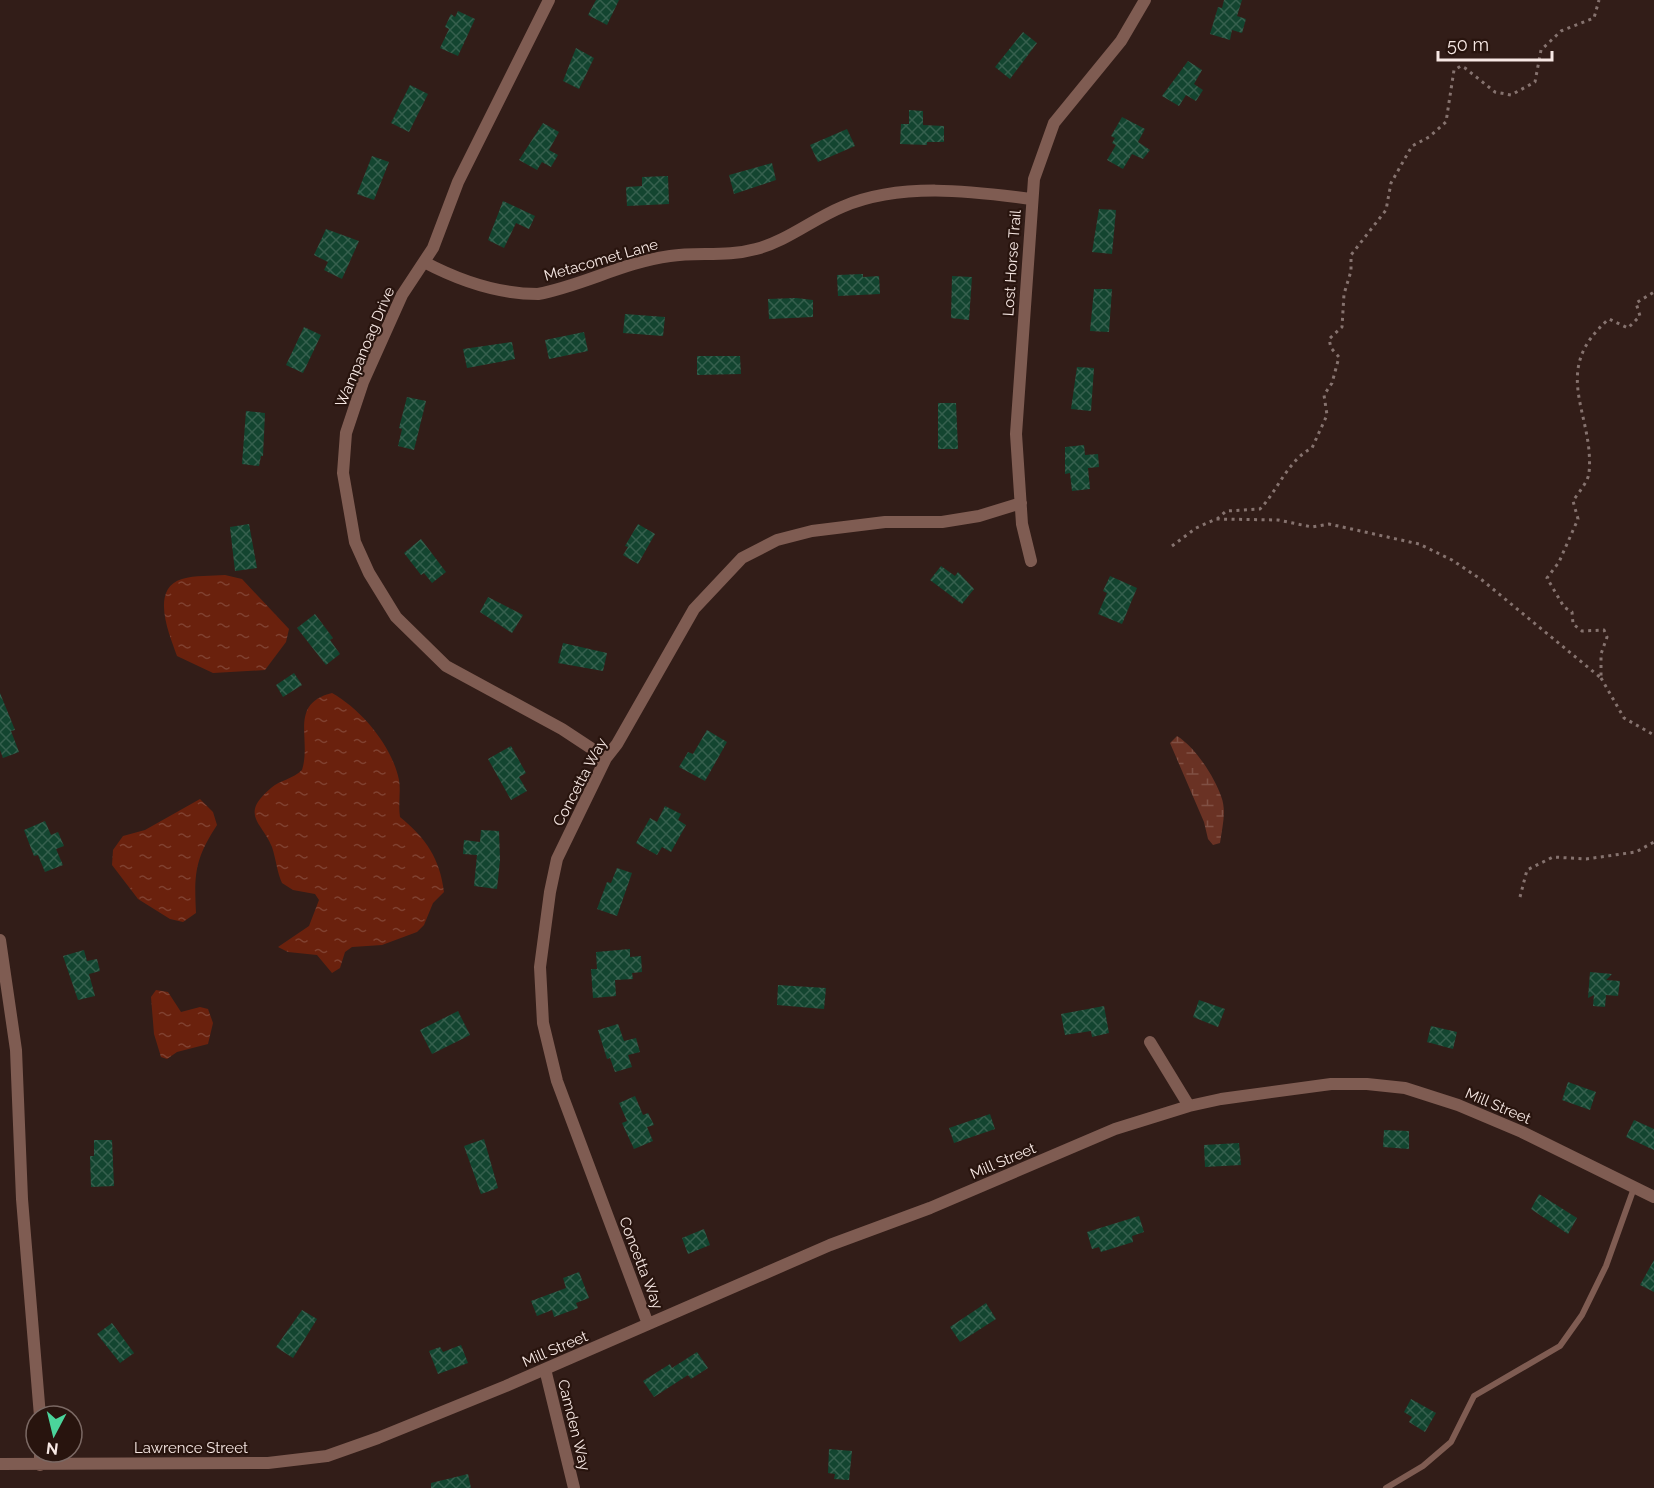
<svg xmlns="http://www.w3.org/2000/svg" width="1654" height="1488" font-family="Raleway,sans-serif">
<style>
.wetland{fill:url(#wetland-marsh)}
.water{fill:url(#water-ripples)}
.building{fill:url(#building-cross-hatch)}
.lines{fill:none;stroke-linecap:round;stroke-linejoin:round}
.path{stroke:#86736f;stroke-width:3;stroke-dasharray:3 4.5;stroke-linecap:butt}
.lane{stroke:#7f5c52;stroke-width:6}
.street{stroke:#7f5c52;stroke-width:12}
.labels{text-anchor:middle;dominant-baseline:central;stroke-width:4.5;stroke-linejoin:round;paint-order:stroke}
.street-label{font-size:15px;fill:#f7e8e4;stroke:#28140e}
</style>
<defs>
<pattern id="wetland-marsh" width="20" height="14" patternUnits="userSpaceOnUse" patternTransform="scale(1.5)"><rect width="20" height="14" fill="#6a3224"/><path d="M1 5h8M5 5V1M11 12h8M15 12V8" fill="none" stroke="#805044"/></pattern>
<pattern id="water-ripples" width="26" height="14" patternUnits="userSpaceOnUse" patternTransform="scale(1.5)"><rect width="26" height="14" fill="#6a210d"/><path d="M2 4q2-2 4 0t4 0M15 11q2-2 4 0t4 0" fill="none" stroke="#804130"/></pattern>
<pattern id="building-cross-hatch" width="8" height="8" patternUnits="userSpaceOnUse" patternTransform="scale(1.5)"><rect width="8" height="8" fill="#134530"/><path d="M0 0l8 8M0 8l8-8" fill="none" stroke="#36604e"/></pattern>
</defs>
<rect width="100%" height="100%" fill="#321d18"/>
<!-- wetland -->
<path class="wetland" d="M1177,736C1195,747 1214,776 1221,796C1227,811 1222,828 1220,843L1213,845L1208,839L1204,822L1170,743Z"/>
<!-- water -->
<path class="water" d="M225,575L242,579L289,629L286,642L265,670L213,673L177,656C170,636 149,589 182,579C195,575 212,576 225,575Z
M332,693C362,710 392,746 399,780C401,792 398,804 400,817C426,838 440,859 444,892L433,903L424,925L417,932L382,945L352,947L345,952L340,968L332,973L317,955L288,952L278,947L309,926L319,900L315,894L293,890L282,883C277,872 276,859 272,847C262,822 239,815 271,788C280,780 293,779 302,770C312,739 288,704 332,693Z
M200,799L213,812L217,825C195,859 194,873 196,913L183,922L170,919L138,899L112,865L113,850L123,836L145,830Z
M156,990L168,992L181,1012L200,1007L208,1009L213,1023L208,1044L177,1052L167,1059L161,1057L154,1034L151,997Z"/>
<!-- building -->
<path class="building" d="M596,0H619L607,25L588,15Z
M1224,0H1242L1237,16L1246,19L1242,33L1232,30L1230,40L1210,34L1218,7L1222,8Z
M458,11L475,19L458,56L440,48L449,29L445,27L451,14L455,17Z
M1023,32L1037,43L1010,79L995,67Z
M576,48L594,58L579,89L563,81Z
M1188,61L1202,70L1194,84L1203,90L1196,101L1186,95L1179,106L1162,96Z
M410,85L428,94L409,132L391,123Z
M909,110L923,111V125L944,126V142H927V145L900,144L901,124H909Z
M1122,117L1145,129L1138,142L1150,150L1143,159L1132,154L1123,169L1107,160L1116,145L1112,143L1115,138L1111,136Z
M543,123L559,132L549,150L558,155L551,167L542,162L537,170L519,160Z
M847,129L855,146L818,162L810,145Z
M372,156L389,162L374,200L357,194Z
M772,163L776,180L734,194L729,175Z
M668,176L669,204L627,206L626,187L642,186V177Z
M503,201L535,216L529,229L516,223L504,248L488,240Z
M1099,209L1116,210L1112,254L1092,252Z
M326,229L359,241L342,279L324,270L328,262L314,255Z
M863,274V277L879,276L880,294L838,296L837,275Z
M952,276L972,277L969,320L951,318Z
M1094,289H1112L1109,332L1090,331Z
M796,298L813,300V317L769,319L768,299Z
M625,314L665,317L663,336L623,333Z
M304,327L321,335L303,373L286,365Z
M584,332L588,351L549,359L545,340Z
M512,342L515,359L467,368L463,349Z
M697,356H740L741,374L697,375Z
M1077,367L1094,368L1091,411L1071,409Z
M407,397L426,401L414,450L398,446L402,429L399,428Z
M938,403H956L958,449H938Z
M246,411L265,413L263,456H261L259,466L242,464Z
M1084,445L1085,455L1098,454L1099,467L1088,468L1090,489L1072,491L1070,473L1065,474V447Z
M249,524L257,568L235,571L230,527Z
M638,524L655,534L638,564L623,555L628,547L625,546Z
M421,539L446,572L432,583L424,573L421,575L404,553Z
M941,566L955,576L958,572L974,589L962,604L930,580Z
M1110,576L1137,588L1122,624L1098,614L1107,593L1103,591Z
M488,597L523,615L512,633L480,612Z
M315,614L333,638L330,640L340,654L326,665L297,628Z
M563,643L607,653L603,671L558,663Z
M294,673L302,685L283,697L276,685Z
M0,693L15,730L11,731L19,752L3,758L0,750Z
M707,730L727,742L705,781L679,767L688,752L693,754Z
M511,746L526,773L519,777L527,791L511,800L488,759Z
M665,806L681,814L678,820L686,825L671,852L662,847L657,855L636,843L650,818L657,822Z
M45,821L51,835L58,832L64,846L56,849L63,865L45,872L38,855L34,856L24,830Z
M481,830L499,831L500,860L497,889L474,886L477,855L463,854L464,840L480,842Z
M617,868L632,873L617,916L597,909L607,882L611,883Z
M630,949V957L641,956L642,972L632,973L633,979L615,980L616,996L593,998L591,969H597L596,952Z
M84,950L87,961L97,959L100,971L89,974L95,996L78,1000L63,956Z
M1590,972L1612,974L1606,980L1620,981L1618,996L1606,995L1605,1007L1593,1006L1594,995L1588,998Z
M778,985L826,988L824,1009L777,1005Z
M1199,1000L1225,1009L1218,1027L1193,1017Z
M1104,1006L1109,1033L1092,1037L1091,1031L1065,1035L1061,1014Z
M458,1011L470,1035L432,1054L420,1030Z
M618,1024L624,1041L636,1038L640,1052L628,1055L632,1067L615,1072L610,1058L607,1059L598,1030Z
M1431,1026L1457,1032L1453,1049L1427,1042Z
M1568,1082L1596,1092L1590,1110L1562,1100Z
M635,1096L643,1115L648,1113L654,1125L647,1127L653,1141L634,1149L622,1123L627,1121L619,1103Z
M990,1114L995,1129L954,1143L949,1128Z
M1634,1120L1654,1129V1150L1626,1137Z
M1384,1130L1409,1131V1149L1383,1147Z
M484,1139L498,1188L481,1194L464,1146Z
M94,1140H112L114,1186L91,1187L90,1156H94Z
M1239,1143L1241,1165L1205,1167L1204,1145Z
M1539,1194L1577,1218L1568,1234L1531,1209Z
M1139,1216L1144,1232L1132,1236L1133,1242L1101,1252L1099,1247L1092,1249L1087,1232Z
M704,1229L710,1245L688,1254L682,1238Z
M1654,1260V1292L1640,1285Z
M579,1272L589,1298L576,1303L578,1308L554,1317L552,1310L537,1316L531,1301L566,1288L563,1278Z
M986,1303L996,1319L960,1342L950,1327Z
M302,1310L317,1319L293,1358L276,1347Z
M112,1323L134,1353L120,1363L97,1334Z
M461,1345L468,1363L438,1374L429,1351L440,1347L443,1352Z
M697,1352L708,1368L691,1379L688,1375L654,1397L643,1381L670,1364L672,1368Z
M1411,1399L1436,1413L1425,1432L1409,1422L1412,1417L1404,1412Z
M829,1449L852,1451L849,1480L834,1479L835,1474L828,1473Z
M468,1474L471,1488H431V1483Z"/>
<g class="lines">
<!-- path -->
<path class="path" d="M1217,519L1226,511L1260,509C1278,490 1288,460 1312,448L1327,415L1324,395L1332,383L1339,357L1331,348L1329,339L1342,327L1344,294L1351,271V255L1386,210L1391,183L1412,146L1429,137L1446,122L1454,70L1461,66L1465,68L1495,92L1511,95L1535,82L1541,50L1561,31L1594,18L1599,0
M1172,546L1196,528L1216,519L1278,520L1312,527L1329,524L1419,544L1452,560L1482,580L1601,678V654L1607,637L1604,630L1582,631L1573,624L1572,612L1564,607L1547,578L1559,562L1578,519L1573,501C1578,493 1588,482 1589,473C1595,414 1548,371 1609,319L1628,328L1640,316L1636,303L1654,292
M1601,678L1624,718L1654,735
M1520,897L1527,870L1553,857L1586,859L1636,852L1654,842"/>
<!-- lane -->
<path class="lane" d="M1386,1488L1423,1466L1451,1442L1474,1396L1560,1346L1582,1315L1606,1266L1634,1188"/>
<!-- street -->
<path class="street" d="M549,0L458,182L433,248L402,295L363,382L346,433L343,473L355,542L369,573L396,617L446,666L562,729L606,758
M424,262C460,281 497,294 538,294C582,286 624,262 670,256C699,252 727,257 756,249C787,241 813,219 842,207C900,182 971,191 1031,199
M1031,561L1022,524L1016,434L1034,179L1054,123L1121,41L1145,0
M0,940L16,1050L22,1199L40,1416
M1150,1042L1189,1106
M648,1324L557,1081L543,1023L540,967L550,892L557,859L606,758L617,744L694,609L742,558L777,540L812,531L885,522H942L979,516L1021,503
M545,1369L574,1488
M0,1464L268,1463L327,1456L378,1438L506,1386L830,1245L930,1208L1115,1129L1189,1106L1221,1099L1331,1084H1367L1405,1088L1458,1105L1522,1132L1654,1197
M40,1465V1452"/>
</g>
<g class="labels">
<!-- street labels -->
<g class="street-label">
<text transform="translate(601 260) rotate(-16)">Metacomet Lane</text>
<text transform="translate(1012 263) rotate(-86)">Lost Horse Trail</text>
<text transform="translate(365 347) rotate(-67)">Wampanoag Drive</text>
<text transform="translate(580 782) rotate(-62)">Concetta Way</text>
<text transform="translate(1498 1106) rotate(23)">Mill Street</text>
<text transform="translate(1003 1161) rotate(-23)">Mill Street</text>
<text transform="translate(641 1263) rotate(69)">Concetta Way</text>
<text transform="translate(555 1349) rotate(-23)">Mill Street</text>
<text transform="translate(574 1425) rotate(76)">Camden Way</text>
<text x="191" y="1448">Lawrence Street</text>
</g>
</g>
<!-- north arrow -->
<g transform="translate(54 1434) rotate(187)"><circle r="28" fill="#28140e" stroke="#7b6964" stroke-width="1.5"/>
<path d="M0-4.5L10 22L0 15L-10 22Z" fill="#4bd49b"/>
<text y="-9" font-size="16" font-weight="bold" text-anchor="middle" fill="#f7e8e4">N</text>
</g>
<!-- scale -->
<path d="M1438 51v9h114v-9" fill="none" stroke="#f7e8e4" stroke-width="3"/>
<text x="1447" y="51" font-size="18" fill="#f7e8e4" stroke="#28140e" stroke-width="4.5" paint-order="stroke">50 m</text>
</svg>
